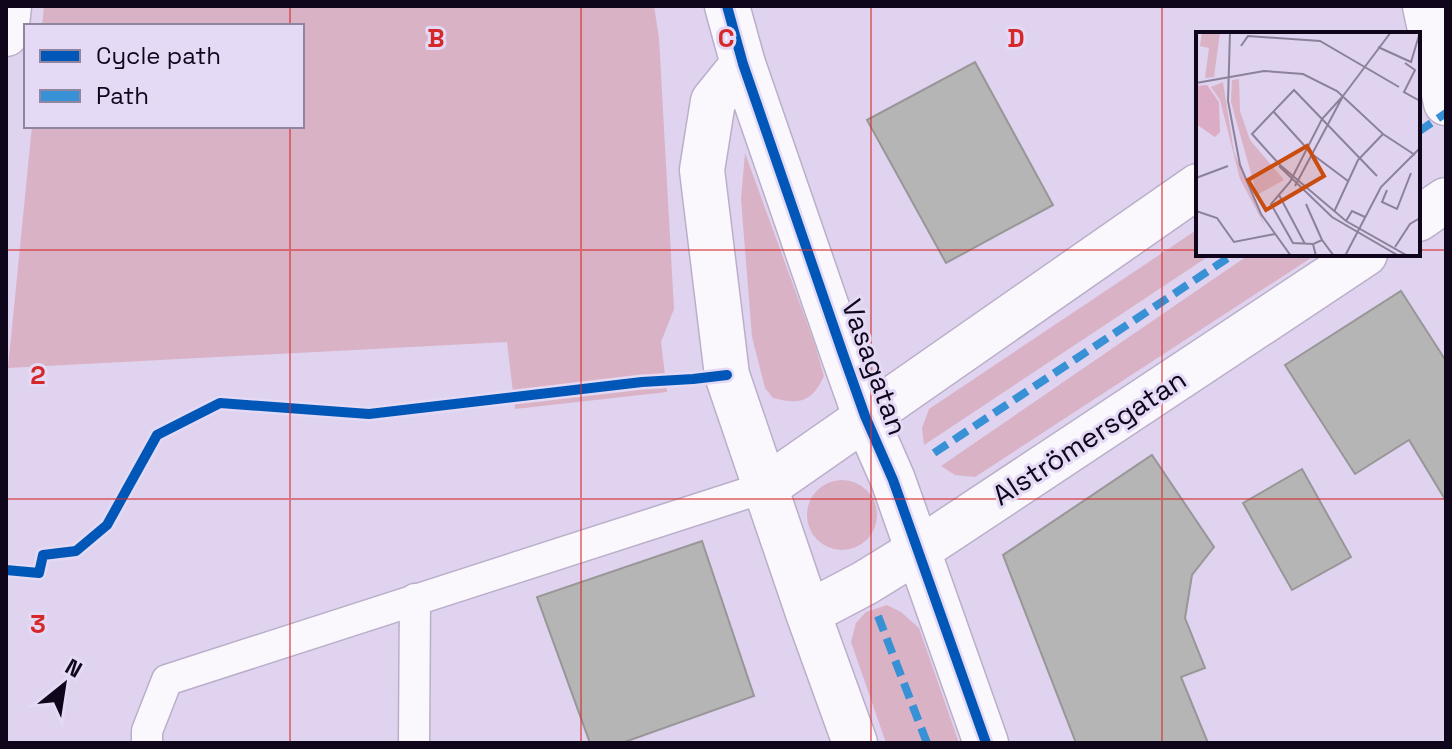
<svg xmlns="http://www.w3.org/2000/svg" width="1452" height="749" font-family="'Space Grotesk',sans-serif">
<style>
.green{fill:#d9b2c6}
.building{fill:#b5b5b5;stroke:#989697;stroke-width:2}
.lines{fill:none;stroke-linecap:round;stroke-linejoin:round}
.service-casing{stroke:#baafc9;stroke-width:33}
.minor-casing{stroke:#baafc9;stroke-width:47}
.secondary-casing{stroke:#baafc9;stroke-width:47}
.service{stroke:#faf8fd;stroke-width:30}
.minor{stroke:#faf8fd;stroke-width:44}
.secondary{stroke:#faf8fd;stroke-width:44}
.quiet{stroke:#3891d4;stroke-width:8;stroke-dasharray:16 8;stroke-linecap:butt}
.cycleway-casing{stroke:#e5daf5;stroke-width:15}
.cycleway{stroke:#0057b8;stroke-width:10}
.grid{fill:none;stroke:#d62828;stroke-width:2;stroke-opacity:0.55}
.labels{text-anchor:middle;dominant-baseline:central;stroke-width:6;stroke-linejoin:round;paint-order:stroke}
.street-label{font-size:28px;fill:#10061c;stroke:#e5daf5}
.inset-road{fill:none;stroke:#8c819b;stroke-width:2}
.view{fill:#c84d0e;fill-opacity:0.15;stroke:#c84d0e;stroke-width:4}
.inset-edge{fill:none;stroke:#10061c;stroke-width:4}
.grid-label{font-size:26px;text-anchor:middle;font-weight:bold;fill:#d62828;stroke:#e5daf5;stroke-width:6;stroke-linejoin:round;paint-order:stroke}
</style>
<rect width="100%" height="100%" fill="#dfd3f0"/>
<!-- green -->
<path class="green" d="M44,6H654L659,38L674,309L661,342L667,392L515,409L507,342L8,368L32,126H302V26H42Z
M745,153L815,345L824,376C812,402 800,405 773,398L765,388L752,337L741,199Z
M1198,229V254H1212L924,445L922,428L929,409Z
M1250,254H1317L975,477L955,475L941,466Z
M807 515a35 35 0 1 1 70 0a35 35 0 1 1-70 0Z
M887,605L901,612L919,628L959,743H886L851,642L856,623L866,612Z"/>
<!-- building -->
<path class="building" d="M975,62L1053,205L946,263L867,120Z
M1401,291L1446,361V501L1409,440L1355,474L1285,365Z
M1152,455L1214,547L1192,575L1185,618L1205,668L1181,677L1208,743H1076L1003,555Z
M1302,469L1351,557L1292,590L1243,503Z
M702,541L754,696L622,743H590L537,597Z"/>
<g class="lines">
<defs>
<path id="service" d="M147,743V731L167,680L766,487
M414,743L415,599"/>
<path id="minor" d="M727,6L743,64L843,354L865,416L893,480L986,743
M1425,6L1446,103
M743,64L713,101L702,170L727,375L808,613L855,743
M1418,219L1446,200
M766,487L1198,186
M808,613L865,583L917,551L1365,254"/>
<path id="secondary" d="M6,34L9,6"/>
</defs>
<!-- service casing -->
<use href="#service" class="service-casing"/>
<!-- minor casing -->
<use href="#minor" class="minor-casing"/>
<!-- secondary casing -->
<use href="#secondary" class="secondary-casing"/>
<!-- service -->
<use href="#service" class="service"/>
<!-- minor -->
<use href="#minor" class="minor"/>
<!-- secondary -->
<use href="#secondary" class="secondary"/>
<!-- quiet -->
<path class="quiet" d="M1418,132L1446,113
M934,453L1234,254
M878,616L927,743"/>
<defs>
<path id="cycleway" d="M727,6L743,64L843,354L865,416L893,480L986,743
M6,570L39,573L43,555L76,551L107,525L157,435L220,403L369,414L642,382L693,379L727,375"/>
</defs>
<!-- cycleway casing -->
<use href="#cycleway" class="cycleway-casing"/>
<!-- cycleway -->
<use href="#cycleway" class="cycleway"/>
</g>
<!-- grid -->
<path class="grid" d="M290,6V26M581,6V743M871,6V743M1162,6V743M290,126V743M6,250H1198M1418,250H1446M6,499H1446"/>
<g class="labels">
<!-- street labels -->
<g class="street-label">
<text transform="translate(875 367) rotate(70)">Vasagatan</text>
<text transform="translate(1089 437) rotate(-33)">Alströmersgatan</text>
</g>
</g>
<!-- overview -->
<g transform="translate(1196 32)">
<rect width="224" height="224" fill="#dfd3f0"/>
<path d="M6,0H24L18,45L9,46L13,16L4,14ZM43,47L44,79L54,108L88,148L61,163L35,70L36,48ZM27,50L38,120L70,196L44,147L24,68L15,55Z" fill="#d9b2c6"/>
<path d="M11,53L23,70L24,100L19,105L0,92V54Z" fill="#dbacc3"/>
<path class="inset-road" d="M34,0L32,69L44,133L65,182L95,224M45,14L52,4L124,9L203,55M182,15L215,30L224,0M209,31L219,38L208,60L224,69M0,51L68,39L107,42L141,59L187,102L219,123M147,64L195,0M77,79L116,122L152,149M83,134L136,185L203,224M181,144L98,58L56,102L84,133L150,189L212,224M0,146L32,134M99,154L147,64L126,87L94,150L75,172L97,211L117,212M191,158L186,170L201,177L215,141M83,163L109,212M110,172L126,208M0,179L21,186L38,210L79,202M138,180L162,128L187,102M150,189L156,179L169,185M199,215L214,192L224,186M120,224L117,212L126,208L138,224M149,224L185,155L224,116"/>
<path class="view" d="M111,114L128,144L70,178L52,148Z"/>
<rect width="224" height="224" class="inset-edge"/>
</g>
<g class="grid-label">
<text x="436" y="47">B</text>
<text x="726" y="47">C</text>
<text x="1016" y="47">D</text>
<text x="38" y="384">2</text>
<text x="38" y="633">3</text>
</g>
<!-- border -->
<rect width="1452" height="749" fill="none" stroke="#10061c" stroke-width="16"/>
<!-- legend -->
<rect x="24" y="24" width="280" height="104" fill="#e5daf5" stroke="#90859e" stroke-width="2"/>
<rect x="40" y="50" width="40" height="12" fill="#0057b8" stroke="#90859e" stroke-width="2"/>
<text x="96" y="64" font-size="24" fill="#10061c">Cycle path</text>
<rect x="40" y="90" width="40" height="12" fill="#3891d4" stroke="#90859e" stroke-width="2"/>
<text x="96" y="104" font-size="24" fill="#10061c">Path</text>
<!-- north arrow -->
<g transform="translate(64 685) rotate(30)" stroke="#e5daf5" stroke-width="6" paint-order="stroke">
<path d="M0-6L14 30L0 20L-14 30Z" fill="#10061c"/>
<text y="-12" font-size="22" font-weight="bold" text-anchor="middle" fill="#10061c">N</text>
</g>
</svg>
